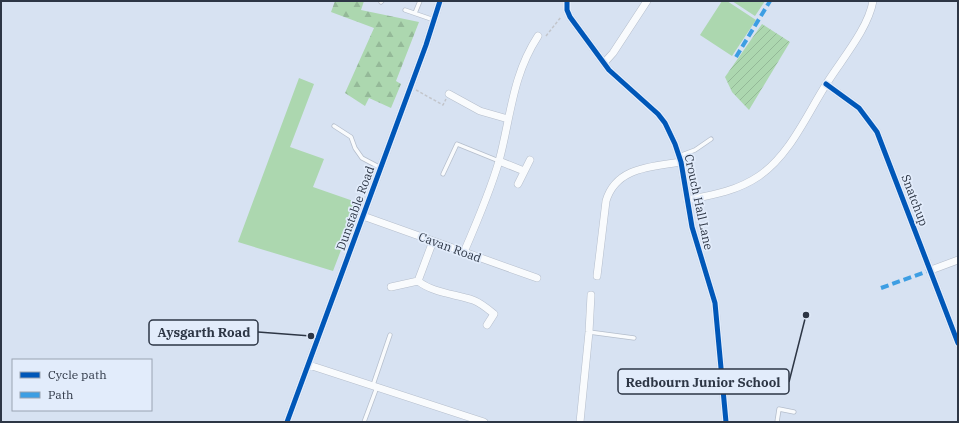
<svg xmlns="http://www.w3.org/2000/svg" width="959" height="423" font-family="'IBM Plex Serif',serif">
<style>
.grass{fill:#acd7af}
.forest{fill:url(#forest-firs)}
.garden{fill:url(#garden-furrows)}
.lines{fill:none;stroke-linecap:round;stroke-linejoin:round}
.lane-casing{stroke:#b5becc;stroke-width:5}
.street-casing{stroke:#b5becc;stroke-width:8}
.path{stroke:#c2c5cb;stroke-width:1.5;stroke-dasharray:3 2;stroke-linecap:butt}
.lane{stroke:#f9fbfd;stroke-width:3.5}
.street{stroke:#f9fbfd;stroke-width:7}
.quiet{stroke:#3d9ee3;stroke-width:4;stroke-dasharray:8 4;stroke-linecap:butt}
.cycleway-casing{stroke:#e2ecfb;stroke-width:8}
.cycleway{stroke:#0057b8;stroke-width:5}
.labels{text-anchor:middle;dominant-baseline:central;stroke-width:3.5;stroke-linejoin:round;paint-order:stroke}
.street-label{font-size:12px;fill:#2d3645;stroke:#e2ecfb}
.leader{fill:none;stroke:#2d3645;stroke-width:1.5}
.callout-dot{fill:#2d3645;stroke:#e2ecfb;stroke-width:1.5}
.callout{fill:#e2ecfb;stroke:#2d3645;stroke-width:1.5}
.callout-label{font-size:13px;text-anchor:middle;font-weight:bold;fill:#2d3645}
</style>
<defs>
<pattern id="forest-firs" width="22" height="20" patternUnits="userSpaceOnUse"><rect width="22" height="20" fill="#acd7af"/><path d="M5 1l3.5 6h-7zM16 11l3.5 6h-7z" fill="#94b998"/></pattern>
<pattern id="garden-furrows" width="10" height="10" patternUnits="userSpaceOnUse"><rect width="10" height="10" fill="#acd7af"/><path d="M-1 1l2-2M0 10L10 0M9 11l2-2" fill="none" stroke="#94b998"/></pattern>
</defs>
<rect width="100%" height="100%" fill="#d7e2f2"/>
<!-- grass -->
<path class="grass" d="M722,1H727L756,20L732,56L700,35Z
M732,1H765L755,16Z
M299,78L314,84L290,147L324,159L313,187L359,203L333,271L238,242Z"/>
<!-- forest -->
<path class="forest" d="M335,1H364L361,10L419,22L396,81L401,84L391,108L369,98L365,106L345,93L374,28L331,12Z"/>
<!-- garden -->
<path class="garden" d="M762,24L790,42L749,110L732,92L725,77Z"/>
<g class="lines">
<defs>
<path id="lane" d="M381,2L382,1
M405,10L434,20
M415,13L420,1
M334,126L351,137L355,148L362,158L381,168
M679,156L695,150L711,139
M443,174L457,144L499,161
M589,332L634,338
M373,385L390,335
M364,422L377,387
M777,422L779,409L794,412"/>
<path id="street" d="M567,1V10L570,17L609,70L658,114L665,123L675,144L681,162L692,227L715,303L726,422
M604,63L613,53L647,1
M826,84L859,108L877,132L958,343
M449,94L480,111L508,119
M499,161L524,171
M518,184L530,160
M687,200C713,195 737,191 759,176C790,155 807,114 827,83C842,59 868,29 873,1
M363,216L537,278
M433,241L418,281C433,293 455,294 473,300C481,303 488,309 494,314L487,325
M464,252C477,222 490,192 499,161C511,116 512,76 538,36
M931,270L958,260
M597,276L606,201C616,167 651,167 681,162
M391,287L418,281
M309,365L484,422
M287,422L426,45L440,1
M580,422L589,332L591,295"/>
</defs>
<!-- lane casing -->
<use href="#lane" class="lane-casing"/>
<!-- street casing -->
<use href="#street" class="street-casing"/>
<!-- path -->
<path class="path" d="M546,36L561,17
M416,90L443,105L446,99"/>
<!-- lane -->
<use href="#lane" class="lane"/>
<!-- street -->
<use href="#street" class="street"/>
<!-- quiet -->
<path class="quiet" d="M736,57L770,1
M881,288L931,270"/>
<defs>
<path id="cycleway" d="M567,1V10L570,17L609,70L658,114L665,123L675,144L681,162L692,227L715,303L726,422
M826,84L859,108L877,132L958,343
M287,422L426,45L440,1"/>
</defs>
<!-- cycleway casing -->
<use href="#cycleway" class="cycleway-casing"/>
<!-- cycleway -->
<use href="#cycleway" class="cycleway"/>
</g>
<g class="labels">
<!-- street labels -->
<g class="street-label">
<text transform="translate(915 200) rotate(69)">Snatchup</text>
<text transform="translate(699 202) rotate(78)">Crouch Hall Lane</text>
<text transform="translate(355 208) rotate(-70)">Dunstable Road</text>
<text transform="translate(450 247) rotate(20)">Cavan Road</text>
</g>
</g>
<!-- callouts -->
<path class="leader" d="M311 336L258 332M806 315L789 382"/>
<g class="callout-dot">
<circle cx="311" cy="336" r="4"/>
<circle cx="806" cy="315" r="4"/>
</g>
<g class="callout">
<rect x="149" y="320" width="109" height="25" rx="4"/>
<rect x="618" y="369" width="171" height="25" rx="4"/>
</g>
<g class="callout-label">
<text x="204" y="337">Aysgarth Road</text>
<text x="703" y="387">Redbourn Junior School</text>
</g>
<!-- border -->
<rect width="959" height="423" fill="none" stroke="#2d3645" stroke-width="4"/>
<!-- legend -->
<rect x="12" y="359" width="140" height="52" fill="#e2ecfb" stroke="#9aa3b2"/>
<rect x="20" y="372" width="20" height="6" fill="#0057b8" stroke="#9aa3b2"/>
<text x="48" y="379" font-size="12" fill="#2d3645">Cycle path</text>
<rect x="20" y="392" width="20" height="6" fill="#3d9ee3" stroke="#9aa3b2"/>
<text x="48" y="399" font-size="12" fill="#2d3645">Path</text>
</svg>
